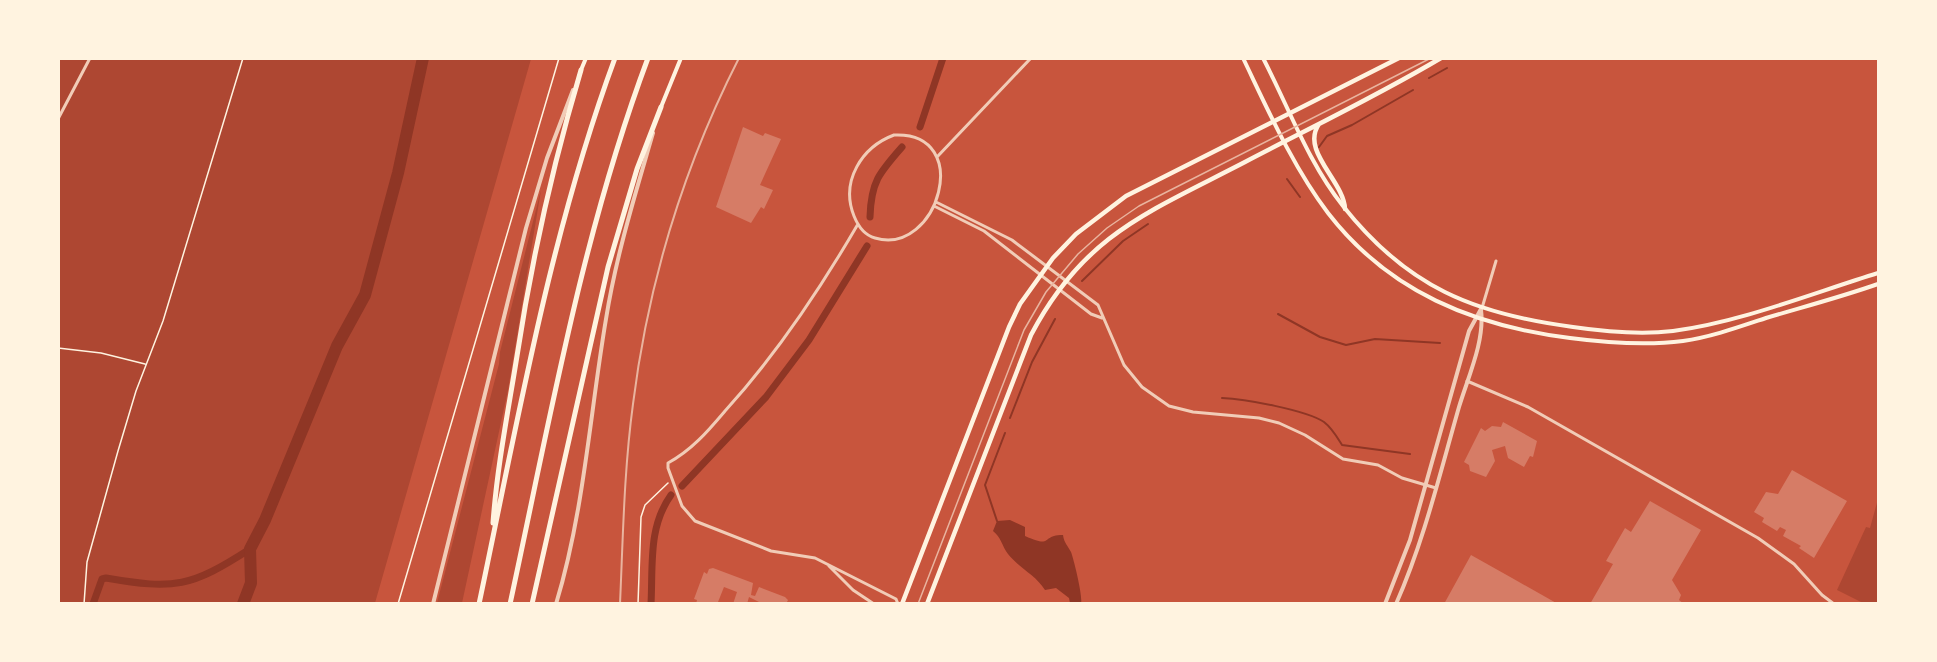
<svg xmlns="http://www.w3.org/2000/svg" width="1937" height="662" font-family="'Work Sans',sans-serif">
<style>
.green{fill:#ae4732}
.water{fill:#8f3625}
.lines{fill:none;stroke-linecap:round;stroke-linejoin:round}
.stream{stroke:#8f3625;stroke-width:2}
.canal{stroke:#8f3625;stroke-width:7}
.river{stroke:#8f3625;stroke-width:12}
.building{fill:#d67c66}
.path{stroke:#fff3e0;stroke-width:1.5}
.minor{stroke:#f1ccb7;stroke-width:3}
.tertiary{stroke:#f1ccb7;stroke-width:4}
.secondary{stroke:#fff3e0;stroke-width:4}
.primary{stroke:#fff3e0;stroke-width:4.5}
.motorway{stroke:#fff3e0;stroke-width:5}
.tram{stroke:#e9b49f;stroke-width:1.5}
.rail{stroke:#e9b49f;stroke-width:2}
</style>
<rect width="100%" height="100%" fill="#c8553d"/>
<!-- green -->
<path class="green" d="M58,59H531L375,603H59Z
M541,190L508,390L462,603H437L499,364L500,352Z
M1878,499V603H1863L1837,590L1866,527L1870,528Z"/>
<!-- water -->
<path class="water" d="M1010,520L1025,527V536C1054,549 1040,535 1063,535C1064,543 1068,546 1071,552C1074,560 1083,597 1081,603H1070L1069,598L1056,588L1045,590C1036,575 1019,568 1008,554C1002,546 1001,537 993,531L997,521Z"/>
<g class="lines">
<!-- stream -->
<path class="stream" d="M1429,78L1447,68
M1319,147L1327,136L1352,125L1413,90
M1287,179L1300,197
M1082,281L1123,241L1148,224
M1278,314L1320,337L1346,345L1375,339L1440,343
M1222,398C1245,399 1306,410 1324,422C1332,428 1337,437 1342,445L1410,454
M1010,418L1032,362L1055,319
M997,521L985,485L1005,433"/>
<!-- canal -->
<path class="canal" d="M920,127L943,58
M870,217C871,182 879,173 902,147
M682,486L766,397L809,340L867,246
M93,604L102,579L106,578C175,590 191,587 250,549
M651,604C653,565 648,527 671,495"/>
<!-- river -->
<path class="river" d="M243,604L251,583L250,549L265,520L337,346L365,295L398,173L423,58"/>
</g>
<!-- building -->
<path class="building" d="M743,127L763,136L765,133L781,139L760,185L773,190L764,209L761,207L751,223L716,207Z
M1503,422L1537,441L1533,457L1530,456L1524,467L1508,458L1505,446L1492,450L1495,461L1486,477L1470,471L1469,465L1464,462L1481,428L1485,431L1492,426L1501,427Z
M1792,470L1847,501L1814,558L1799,548L1801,546L1783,536L1786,530L1780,527L1777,531L1762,522L1764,518L1754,512L1766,492L1778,494Z
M1650,501L1701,530L1672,580L1681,595L1679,600L1684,604H1590L1613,564L1606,561L1625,528L1631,532Z
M1471,555L1512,578L1558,604H1444Z
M713,568L753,583L751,595L755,596L759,587L785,597L788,600L786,604H763L749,597L747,604H733L737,592L724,587L718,602L723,604H696L697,600L694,599L704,572L707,574L709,569Z"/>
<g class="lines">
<!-- path -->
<path class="path" d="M58,348L101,353L145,364
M84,604L87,562L118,451L136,391L163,321L243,58
M398,604L559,58
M638,604L641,517L645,505L668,483"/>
<!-- minor -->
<path class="minor" d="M58,119L90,58
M894,135C975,131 938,257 875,238C864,235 858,226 854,216C840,181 862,147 894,135Z
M937,157L1031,58
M936,202L1012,240L1098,305L1124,365L1142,387L1169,406L1193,412L1259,418L1279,423L1305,435L1343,459L1378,465L1402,478L1436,488
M934,206L984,231L1091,314L1102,318
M858,224C819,291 777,354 725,411C708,431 692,450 668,463V468L682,506L695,521L771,551L815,558L896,599L898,604
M1482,308L1496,261
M1467,381L1528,407L1758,538L1794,564L1822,595L1834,604
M829,566L853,590L874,604"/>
<!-- tertiary -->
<path class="tertiary" d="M433,604L526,228L547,158L573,90
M556,604C584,512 590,413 606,319C616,256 635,195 653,133
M1385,604L1410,540L1469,331L1481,309
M1396,604C1424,541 1440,473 1459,407C1468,377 1485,341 1481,310"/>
<!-- secondary -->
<path class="secondary" d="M1243,58C1268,110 1293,167 1328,213C1389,292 1474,326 1570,338C1608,343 1645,346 1683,341C1711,337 1739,327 1766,318C1803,307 1841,297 1878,284
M1263,58C1289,108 1308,162 1343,206C1407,287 1474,314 1573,327C1607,332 1639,335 1673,331C1741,322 1813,293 1878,273
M581,70L586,58
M661,107L681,58"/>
<!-- primary -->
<path class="primary" d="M1319,124C1300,151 1344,181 1345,209
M902,604L1009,327L1020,304L1053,258L1076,234L1126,196L1399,58
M927,604L1031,335C1084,234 1149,212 1245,162C1310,128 1377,96 1441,58"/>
<!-- motorway -->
<path class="motorway" d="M493,523C497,467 508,412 517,356C532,258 553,164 581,70
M479,604C518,420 550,234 615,58
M510,604C550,420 582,234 648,58
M532,604L608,267L637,169L661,107"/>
<!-- tram -->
<path class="tram" d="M918,604L1024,330L1046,292L1078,254L1107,228L1139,206L1431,58"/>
<!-- rail -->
<path class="rail" d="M620,604C623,537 624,470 633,404C648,284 684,166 739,58"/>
</g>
<!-- border -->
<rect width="1937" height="662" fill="none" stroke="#fff3e0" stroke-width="120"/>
</svg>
